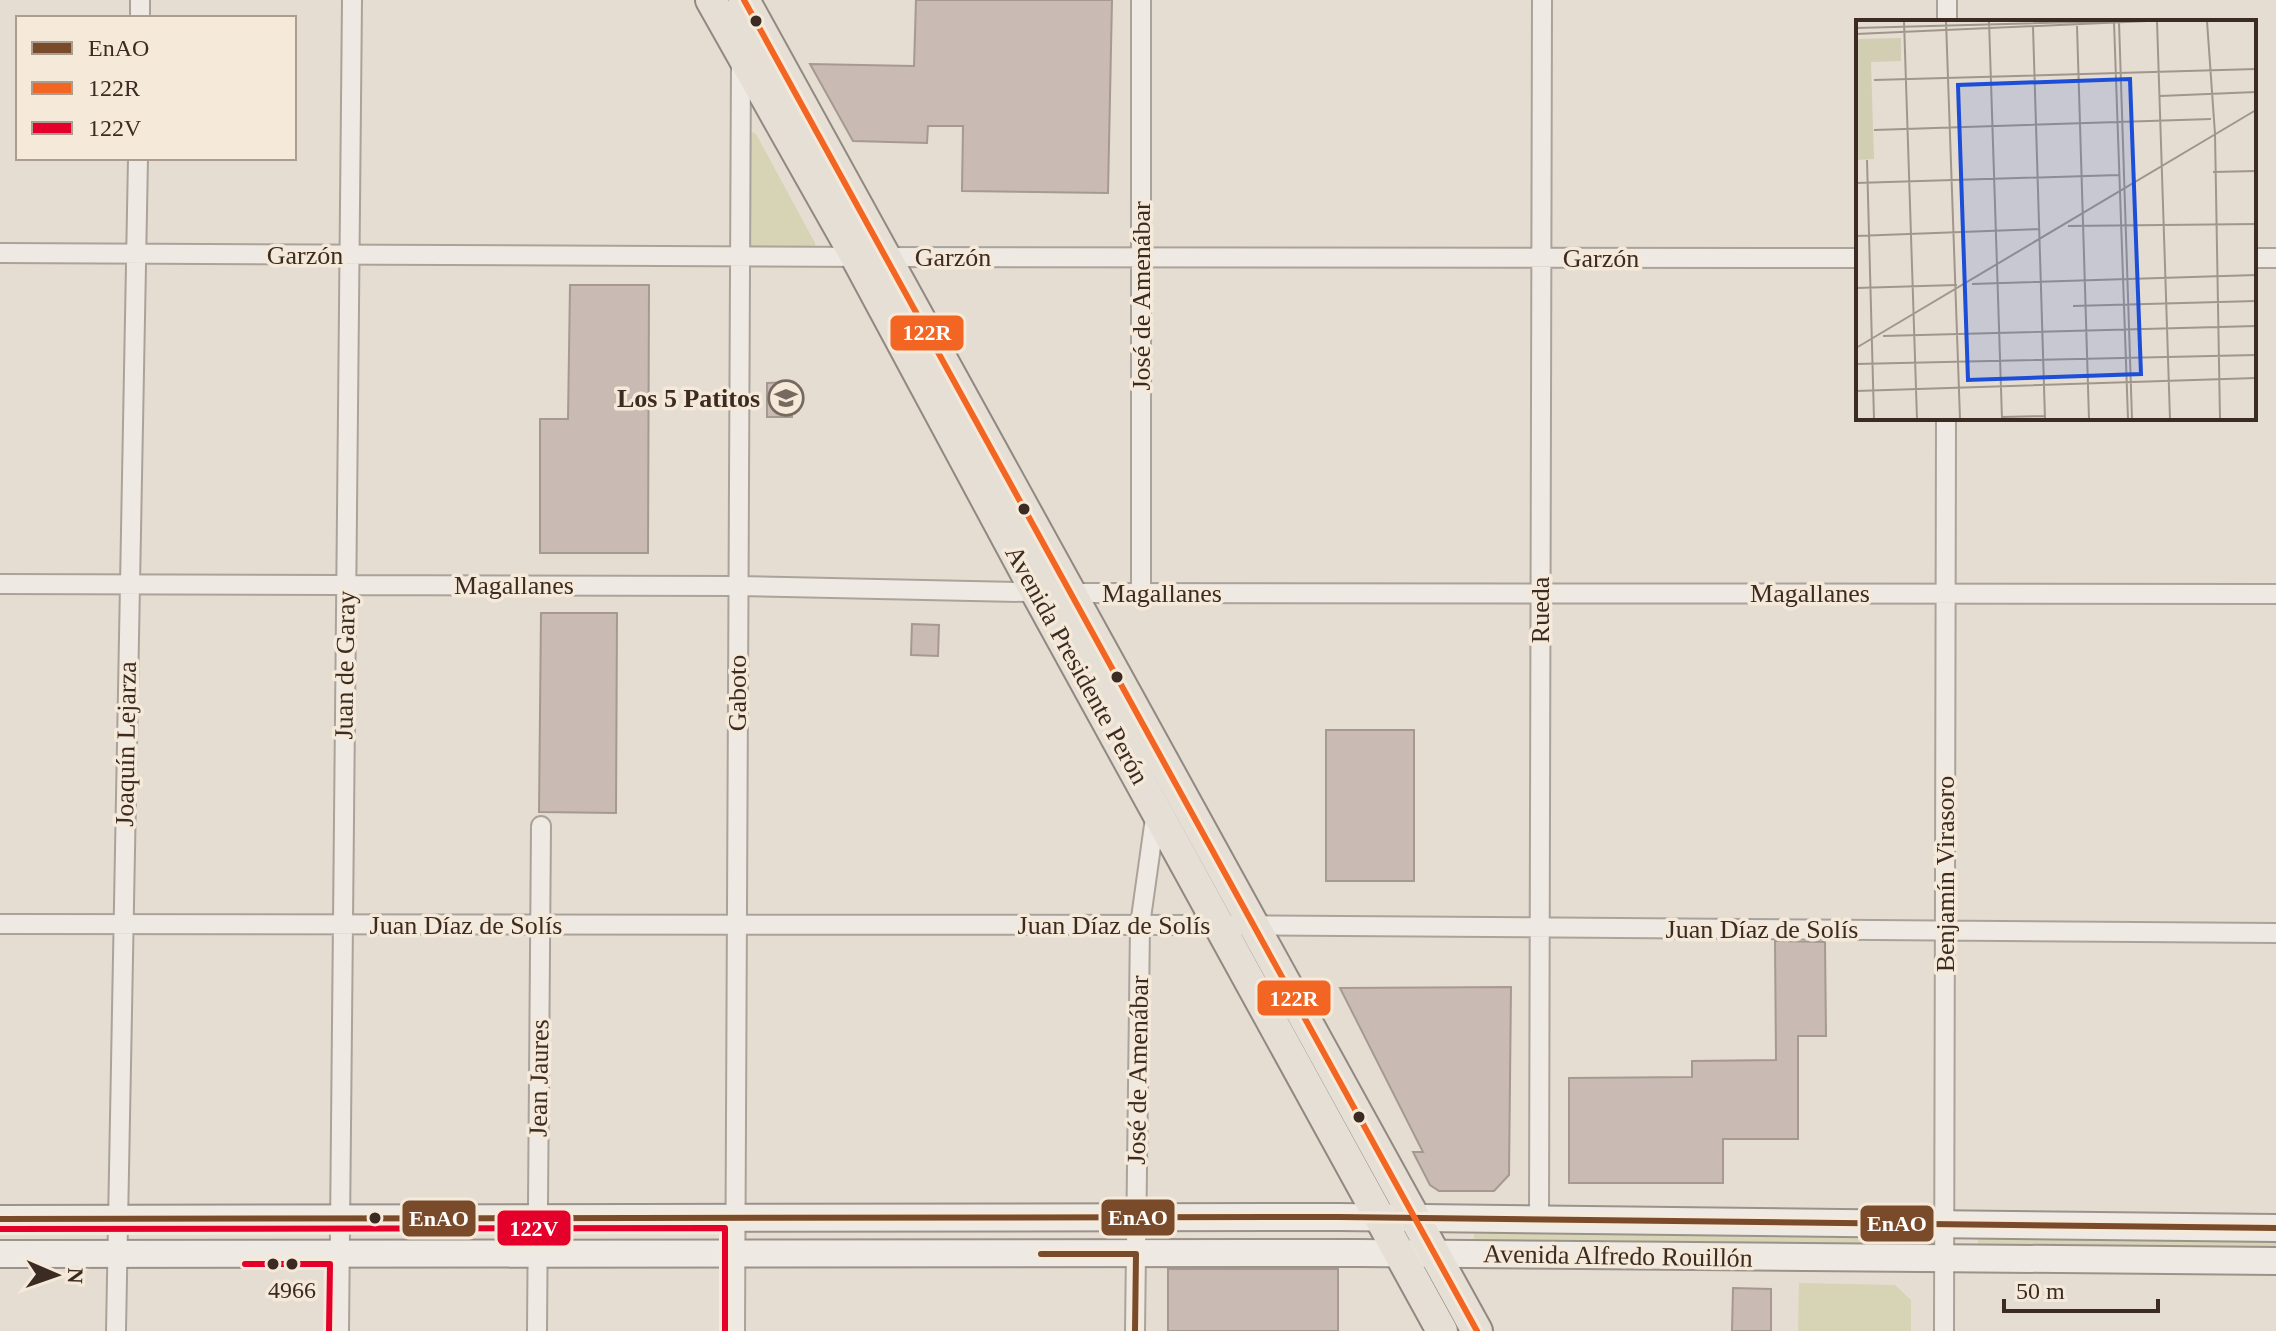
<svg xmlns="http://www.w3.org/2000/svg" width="2276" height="1331" font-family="'Times New Roman',serif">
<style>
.green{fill:#d7d3b5}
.building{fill:#c9bbb3;stroke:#a69991;stroke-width:2}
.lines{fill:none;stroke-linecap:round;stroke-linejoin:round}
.street-casing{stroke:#aba39a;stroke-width:22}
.secondary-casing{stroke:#9b928a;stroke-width:30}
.primary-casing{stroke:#918881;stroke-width:34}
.street{stroke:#eee9e3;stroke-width:18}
.secondary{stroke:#eee9e3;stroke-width:26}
.primary{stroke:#e5dfd5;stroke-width:30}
.bus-1-casing{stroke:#f5e9d9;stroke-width:12}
.bus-2-casing{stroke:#f5e9d9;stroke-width:12}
.bus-3-casing{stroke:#f5e9d9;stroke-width:12}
.bus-1{stroke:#7a4b2a;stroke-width:6}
.bus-2{stroke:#f26522;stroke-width:6}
.bus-3{stroke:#e4002b;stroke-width:6}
.bus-dot{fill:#3b2b22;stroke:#f5e9d9;stroke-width:3}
.labels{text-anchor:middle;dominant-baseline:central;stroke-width:7;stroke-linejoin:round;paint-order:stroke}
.bus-label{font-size:24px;fill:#3b2b22;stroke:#f5e9d9}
.street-label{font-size:26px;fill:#3b2b22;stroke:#f5e9d9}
.poi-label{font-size:26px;font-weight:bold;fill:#3b2b22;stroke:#f5e9d9;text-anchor:end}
.inset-road{fill:none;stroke:#a1968c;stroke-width:2}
.view{fill:#1d4ed8;fill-opacity:0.15;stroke:#1d4ed8;stroke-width:4}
.inset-edge{fill:none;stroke:#3b2b22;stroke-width:4}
.line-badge{stroke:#f5e9d9;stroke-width:3}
.badge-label{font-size:22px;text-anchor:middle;font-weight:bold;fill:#fff}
</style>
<rect width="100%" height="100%" fill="#e5ddd2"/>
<!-- green -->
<path class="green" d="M753,132L756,134L815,243V247L747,246L749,137L750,133Z
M1474,1234L1901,1235V1248L1473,1246Z
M1978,1235L2276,1236V1249L1978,1247Z
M1799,1283L1895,1285L1911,1300V1331H1798Z"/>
<!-- building -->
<path class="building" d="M916,0H1112L1108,193L962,191L963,126H928L927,143L853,141L810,64L914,66Z
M570,285H649L648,553H540V419H568Z
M790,382L792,417H767V383Z
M541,613H617L616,813L539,812Z
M912,624L939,625L938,656L911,655Z
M1326,730H1414V881H1326Z
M1775,941L1825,942L1826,1036H1798V1139H1723V1183H1569V1078L1692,1077V1061L1776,1060Z
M1511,987L1509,1175L1494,1191H1439L1430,1185L1413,1152H1423L1340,988Z
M1168,1269H1338V1331H1168Z
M1733,1288L1771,1289V1331H1732Z"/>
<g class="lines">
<defs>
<path id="street" d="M140,18V0
M1947,22V0
M0,253L872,257L1858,258
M2254,258H2276
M0,584L738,586L1070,593L2276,594
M1141,592V0
M0,924L1219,925L2276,933
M1539,1220L1542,0
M116,1331L138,158
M339,1331L352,0
M537,1331L541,826
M735,1331L741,61
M1135,1331L1140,925L1156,811
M1944,1331L1946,418"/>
<path id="secondary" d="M0,1219L1339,1217L2276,1228
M0,1254L1358,1253L2276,1261"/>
<path id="primary" d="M711,0L856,257L1036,592L1442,1331
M744,0L1477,1331"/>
</defs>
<!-- street casing -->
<use href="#street" class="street-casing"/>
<!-- secondary casing -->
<use href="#secondary" class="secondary-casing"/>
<!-- primary casing -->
<use href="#primary" class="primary-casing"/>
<!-- street -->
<use href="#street" class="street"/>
<!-- secondary -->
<use href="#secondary" class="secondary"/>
<!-- primary -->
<use href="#primary" class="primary"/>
<defs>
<path id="bus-1" d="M0,1219L1339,1217L2276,1228
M1041,1254H1136L1135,1331"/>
<path id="bus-2" d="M744,0L1477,1331"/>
<path id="bus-3" d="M0,1229L725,1228V1331
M245,1264H330L329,1331"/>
</defs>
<!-- bus-1 casing -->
<use href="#bus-1" class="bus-1-casing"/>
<!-- bus-2 casing -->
<use href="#bus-2" class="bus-2-casing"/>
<!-- bus-3 casing -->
<use href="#bus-3" class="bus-3-casing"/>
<!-- bus-1 -->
<use href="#bus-1" class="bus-1"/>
<!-- bus-2 -->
<use href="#bus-2" class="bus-2"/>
<!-- bus-3 -->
<use href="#bus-3" class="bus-3"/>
</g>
<!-- icons -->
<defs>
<symbol id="school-ring" viewBox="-11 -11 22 22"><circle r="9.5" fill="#f5e9d9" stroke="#766960" stroke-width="1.5"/><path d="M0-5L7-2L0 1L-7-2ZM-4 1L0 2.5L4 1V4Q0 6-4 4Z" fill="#766960"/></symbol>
</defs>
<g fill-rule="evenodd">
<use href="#school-ring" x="766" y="378" width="40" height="40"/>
</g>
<!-- markers -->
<g class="bus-dot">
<circle cx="756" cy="21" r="7"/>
<circle cx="1024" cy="509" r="7"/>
<circle cx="1117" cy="677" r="7"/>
<circle cx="1359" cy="1117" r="7"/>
<circle cx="375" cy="1218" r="7"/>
<circle cx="273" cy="1264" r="7"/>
<circle cx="292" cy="1264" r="7"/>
</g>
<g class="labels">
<!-- bus labels -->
<g class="bus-label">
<text x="292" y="1290">4966</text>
</g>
<!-- street labels -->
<g class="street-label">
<text x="305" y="255">Garzón</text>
<text x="953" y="257">Garzón</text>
<text x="1601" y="258">Garzón</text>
<text transform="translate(1141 296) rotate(-90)">José de Amenábar</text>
<text x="514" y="585">Magallanes</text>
<text x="1162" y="593">Magallanes</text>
<text x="1810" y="593">Magallanes</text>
<text transform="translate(1540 610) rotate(-90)">Rueda</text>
<text transform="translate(345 665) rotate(-89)">Juan de Garay</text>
<text transform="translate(1077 665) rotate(61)">Avenida Presidente Perón</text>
<text transform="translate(737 693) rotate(-90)">Gaboto</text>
<text transform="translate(126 744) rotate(-89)">Joaquín Lejarza</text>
<text transform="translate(1945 874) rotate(-90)">Benjamín Virasoro</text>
<text x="466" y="925">Juan Díaz de Solís</text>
<text x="1114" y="925">Juan Díaz de Solís</text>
<text x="1762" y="929">Juan Díaz de Solís</text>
<text transform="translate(1138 1070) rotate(-89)">José de Amenábar</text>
<text transform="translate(539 1078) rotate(-89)">Jean Jaures</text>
<text transform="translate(1618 1256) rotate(1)">Avenida Alfredo Rouillón</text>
</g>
<!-- poi labels -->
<g class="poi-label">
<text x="760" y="398">Los 5 Patitos</text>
</g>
</g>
<!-- overview -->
<g transform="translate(1856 20)">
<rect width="400" height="400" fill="#e5ddd2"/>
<path d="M45,18V41L15,42L18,139L0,140V19Z" fill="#d1ceb4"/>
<path class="inset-road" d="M48,1L61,399M90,1L104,399M133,1L146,399M301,1L314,399M351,1L359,114L364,399M399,1L400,29M258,2L272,399M263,2L276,399M221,6L233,399M177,7L189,399M0,8L260,1M0,14L292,1M18,60L400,49M304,76L400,72M18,110L355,99M11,140L18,399M357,152L400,151M0,163L263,155M212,206L400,204M0,216L184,209M116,264L400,255M0,268L101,265M217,286L400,281M27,316L400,306M0,328L400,90M0,344L400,335M0,371L400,358M146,397L189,396"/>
<path class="view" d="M274,59L285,354L112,360L102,65Z"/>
<rect width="400" height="400" class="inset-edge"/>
</g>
<g class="line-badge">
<rect x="889" y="314" width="76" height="38" rx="8" fill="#f26522"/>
<rect x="1256" y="979" width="76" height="38" rx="8" fill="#f26522"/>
<rect x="1100" y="1198" width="76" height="39" rx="8" fill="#7a4b2a"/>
<rect x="401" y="1199" width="76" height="39" rx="8" fill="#7a4b2a"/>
<rect x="1859" y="1204" width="76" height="39" rx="8" fill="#7a4b2a"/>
<rect x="496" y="1209" width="76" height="38" rx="8" fill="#e4002b"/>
</g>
<g class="badge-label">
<text x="927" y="340">122R</text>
<text x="1294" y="1006">122R</text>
<text x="1138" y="1225">EnAO</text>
<text x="439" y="1226">EnAO</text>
<text x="1897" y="1231">EnAO</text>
<text x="534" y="1236">122V</text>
</g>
<!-- legend -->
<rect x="16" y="16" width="280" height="144" fill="#f5e9d9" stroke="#ab9d90" stroke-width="2"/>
<rect x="32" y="42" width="40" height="12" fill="#7a4b2a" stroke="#ab9d90" stroke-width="2"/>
<text x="88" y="56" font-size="24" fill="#3b2b22">EnAO</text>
<rect x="32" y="82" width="40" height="12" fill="#f26522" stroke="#ab9d90" stroke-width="2"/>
<text x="88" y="96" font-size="24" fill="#3b2b22">122R</text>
<rect x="32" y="122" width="40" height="12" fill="#e4002b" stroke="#ab9d90" stroke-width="2"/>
<text x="88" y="136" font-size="24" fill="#3b2b22">122V</text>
<!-- north arrow -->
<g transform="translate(56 1275) rotate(92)" stroke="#f5e9d9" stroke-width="6" paint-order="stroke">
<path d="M0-6L14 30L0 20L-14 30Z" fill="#3b2b22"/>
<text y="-12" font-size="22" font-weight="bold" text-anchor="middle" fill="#3b2b22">N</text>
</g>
<!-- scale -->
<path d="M2004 1299v12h154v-12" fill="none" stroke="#3b2b22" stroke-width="4"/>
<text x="2016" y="1299" font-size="24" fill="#3b2b22" stroke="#f5e9d9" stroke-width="6" paint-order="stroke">50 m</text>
</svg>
